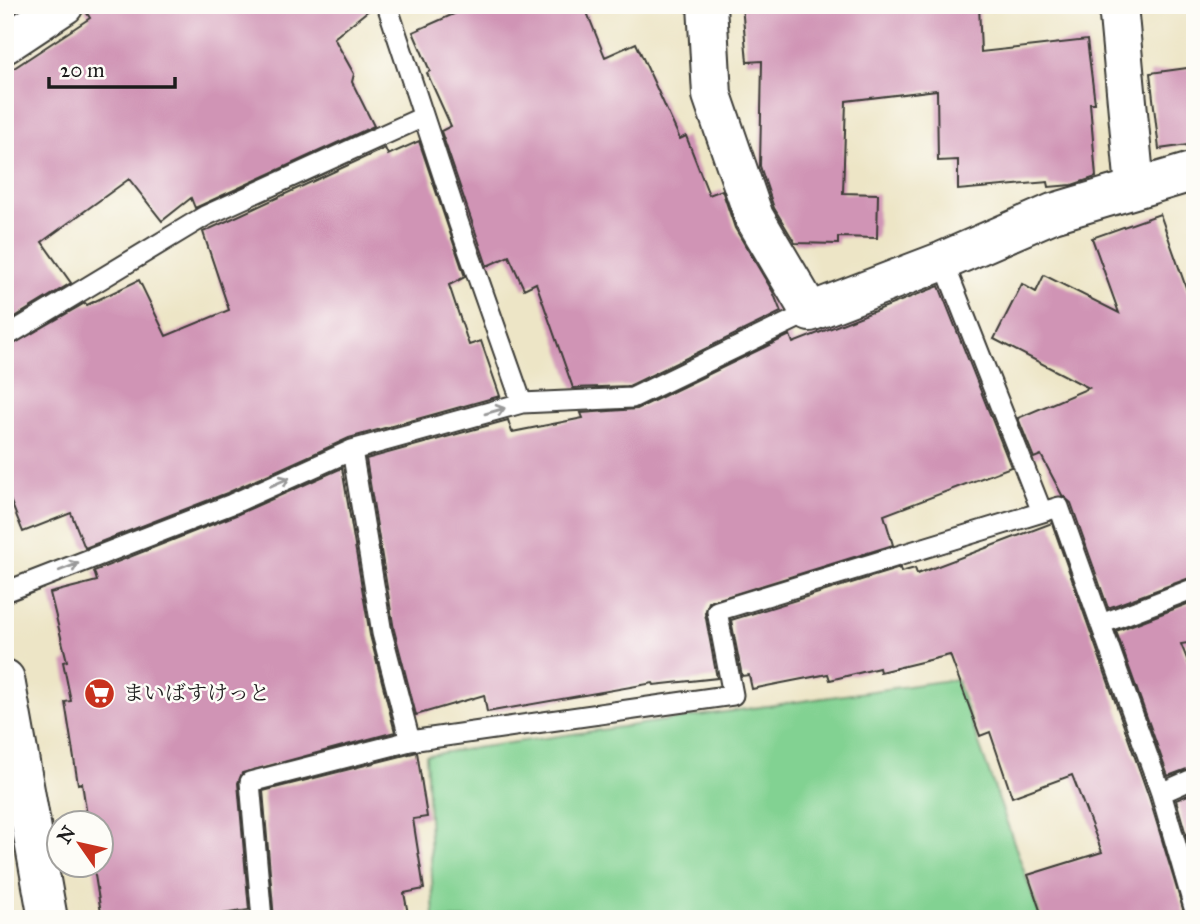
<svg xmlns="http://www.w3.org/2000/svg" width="1200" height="924" font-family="'IM FELL Great Primer','Noto Serif JP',serif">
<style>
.green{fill:#82d292;stroke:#4f7757;stroke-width:2}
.building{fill:#d094b5}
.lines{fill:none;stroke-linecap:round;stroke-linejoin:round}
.service-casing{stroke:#3b3a36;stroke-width:23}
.minor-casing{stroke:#3b3a36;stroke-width:42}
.secondary-casing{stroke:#3b3a36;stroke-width:42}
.service{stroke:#fff;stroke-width:19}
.minor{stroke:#fff;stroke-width:38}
.secondary{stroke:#fff;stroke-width:38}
.oneway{stroke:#999}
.labels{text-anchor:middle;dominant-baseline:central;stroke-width:5;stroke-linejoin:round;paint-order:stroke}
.poi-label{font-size:21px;fill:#1c1c1c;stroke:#fdfcf7;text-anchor:start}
</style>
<rect width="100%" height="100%" fill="#fdfcf7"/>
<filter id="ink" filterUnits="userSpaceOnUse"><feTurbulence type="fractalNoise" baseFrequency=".0143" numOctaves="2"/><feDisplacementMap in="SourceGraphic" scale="14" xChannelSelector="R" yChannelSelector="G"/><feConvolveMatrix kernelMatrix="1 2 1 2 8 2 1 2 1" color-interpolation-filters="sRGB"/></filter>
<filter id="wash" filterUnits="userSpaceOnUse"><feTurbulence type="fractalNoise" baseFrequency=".00686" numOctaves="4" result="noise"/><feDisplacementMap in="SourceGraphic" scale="28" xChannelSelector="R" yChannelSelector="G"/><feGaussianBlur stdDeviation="1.57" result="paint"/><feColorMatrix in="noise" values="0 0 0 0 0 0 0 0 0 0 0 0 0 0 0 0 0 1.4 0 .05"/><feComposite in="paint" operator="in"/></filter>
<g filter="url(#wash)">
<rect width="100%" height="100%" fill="#ede5c6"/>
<!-- green -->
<path class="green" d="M956,679L1041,919H434L426,755Z"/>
<g id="blocks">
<!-- building -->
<path class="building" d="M86,5H375L334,38L354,74L352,82L374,126L195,208L191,198L162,221L129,179L42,242L71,283L5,323V74L90,18L85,10Z
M474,5H584L605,57L636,43L680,139L686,136L709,195L722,190L735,228L773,292L781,312L629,386L573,388L536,283L524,289L509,256L487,266L441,131L451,126L427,73L430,71L413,32Z
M742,5H979L981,52L1087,40L1095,103H1090L1096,177L1072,185L1049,187L1048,182L958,190V160L938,161L937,90L846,101L843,193L878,194L877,238L838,237V244L795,243L774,208L760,166L762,61L747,62Z
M1195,67V144L1159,149L1150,73Z
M419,141L465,277L449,285L469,345L481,341L500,396L349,438L227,493L85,548L71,513L23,532L5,487V349L85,303L87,305L139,280L166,336L229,310L203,232L385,148L388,155Z
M1160,214L1195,313V576L1108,608L1071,503L1062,495L1041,455L1034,458L1018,418L1089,388L994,339L1022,284L1036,292L1044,275L1119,313L1092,238Z
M939,286L1011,467L884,515L893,545L709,602L705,613L717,678L654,685L653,683L487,712L484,695L416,715L394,630L366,459L508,420L512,432L583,418L581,413L637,409L790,335L793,343Z
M342,468L370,635L395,732L242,773L238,783L249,910L189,919H102L94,869L95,864H102V822H88L82,783L78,784L65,702L71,701L63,662L67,661L50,593L97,581L94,571L236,515Z
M1052,523L1149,797L1186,919H1043L1028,875L1102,852L1072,775L1012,797L990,732L980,736L950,655L880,672L879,668L830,680L828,674L752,689L749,675L742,676L731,620L900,568L901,572L915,568L917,574Z
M1195,601V642L1181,644L1195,679V766L1168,776L1116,631Z
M417,752L427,817L413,819L424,889L404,893L409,919H274L263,791Z
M1195,792V866L1176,800Z"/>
</g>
</g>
<g filter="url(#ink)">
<use href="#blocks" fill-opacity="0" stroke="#3b3a36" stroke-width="2"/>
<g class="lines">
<defs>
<path id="service" d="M387,5L459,224L522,403
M943,261L1042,512
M5,337L205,216L423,117
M352,450L382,633L410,741
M5,592L232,504L352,450L522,403L632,398L810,312
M1101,624L1195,588
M1161,793L1195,778
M262,919L250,782L410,741L733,695L717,611L1059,507L1161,793L1195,911"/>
<path id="minor" d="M707,5L712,95L754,217L810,312L943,261L1053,213L1195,171
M1118,5L1135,188
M5,44L64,5"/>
<path id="secondary" d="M5,679L48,919"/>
</defs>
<!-- service casing -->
<use href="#service" class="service-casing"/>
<!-- minor casing -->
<use href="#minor" class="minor-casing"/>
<!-- secondary casing -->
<use href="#secondary" class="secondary-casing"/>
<!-- service -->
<use href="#service" class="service"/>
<!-- minor -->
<use href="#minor" class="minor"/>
<!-- secondary -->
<use href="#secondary" class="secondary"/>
</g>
<!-- one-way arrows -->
<defs><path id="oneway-shaft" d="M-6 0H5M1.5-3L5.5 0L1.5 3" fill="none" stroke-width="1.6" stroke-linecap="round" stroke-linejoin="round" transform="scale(1.75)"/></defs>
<g class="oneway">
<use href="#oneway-shaft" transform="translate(495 411) rotate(-16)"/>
<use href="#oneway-shaft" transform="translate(280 482) rotate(-24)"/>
<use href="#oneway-shaft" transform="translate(69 567) rotate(-21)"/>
</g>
</g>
<!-- icons -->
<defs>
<symbol id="supermarket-disc" viewBox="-11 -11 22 22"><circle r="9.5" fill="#c8321e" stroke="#fdfcf7"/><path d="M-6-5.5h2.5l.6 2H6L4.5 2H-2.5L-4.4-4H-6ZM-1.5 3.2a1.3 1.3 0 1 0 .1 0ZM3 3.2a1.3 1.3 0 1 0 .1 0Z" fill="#fff"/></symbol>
</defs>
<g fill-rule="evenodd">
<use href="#supermarket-disc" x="82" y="676" width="35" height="35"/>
</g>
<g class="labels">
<!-- poi labels -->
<g class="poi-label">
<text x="123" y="693">まいばすけっと</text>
</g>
</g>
<!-- margin -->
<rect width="1200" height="924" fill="none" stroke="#fdfcf7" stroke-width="28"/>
<!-- north arrow -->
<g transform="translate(80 844) rotate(304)"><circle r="33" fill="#fdfcf7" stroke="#a3a29f" stroke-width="2"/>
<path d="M0-5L12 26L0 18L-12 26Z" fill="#c8321e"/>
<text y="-10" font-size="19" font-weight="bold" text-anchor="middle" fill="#1c1c1c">N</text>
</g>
<!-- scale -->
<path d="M49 77v10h126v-10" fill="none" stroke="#1c1c1c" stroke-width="3.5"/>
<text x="60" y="77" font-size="21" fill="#1c1c1c" stroke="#fdfcf7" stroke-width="5" paint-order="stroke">20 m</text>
</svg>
